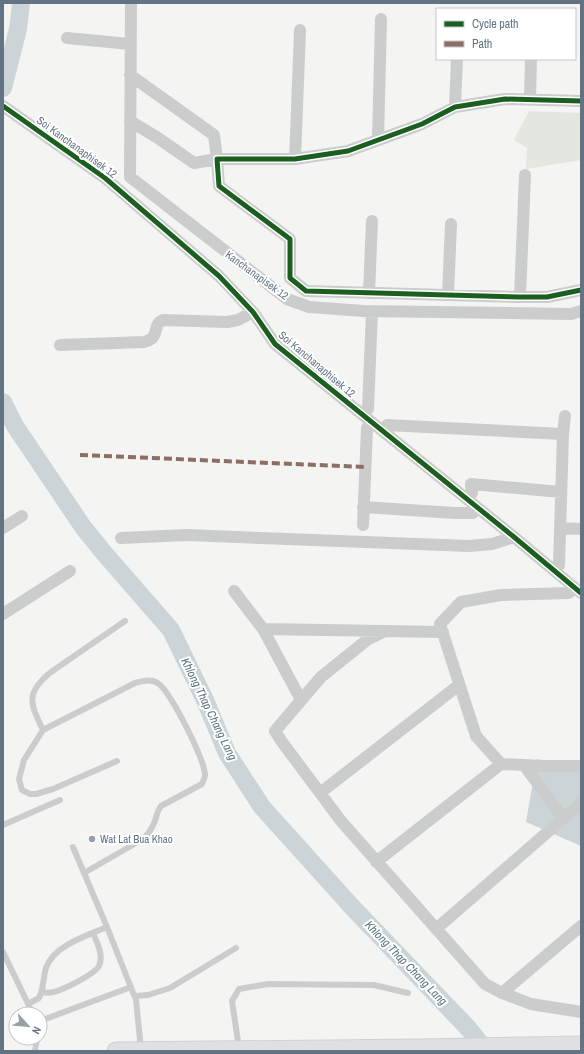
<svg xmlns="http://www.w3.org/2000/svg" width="584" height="1054" font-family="'Archivo Narrow',sans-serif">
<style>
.green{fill:#e3e7e0}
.water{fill:#ccd4d7}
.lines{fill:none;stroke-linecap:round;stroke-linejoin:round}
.river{stroke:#ccd4d7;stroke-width:18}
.secondary-casing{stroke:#d0d2d2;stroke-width:19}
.service{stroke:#cbcdcd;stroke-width:6}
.minor{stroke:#cbcdcd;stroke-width:12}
.secondary{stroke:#e0e0e0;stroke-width:17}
.quiet{stroke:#8d6e63;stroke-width:4;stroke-dasharray:8 4;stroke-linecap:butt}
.cycleway-casing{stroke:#fff;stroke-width:8}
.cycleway{stroke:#1b5e20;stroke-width:5}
.poi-dot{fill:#95a1aa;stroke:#fff;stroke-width:1.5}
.labels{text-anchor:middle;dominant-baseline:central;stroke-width:4;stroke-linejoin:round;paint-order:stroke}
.street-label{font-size:11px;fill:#627484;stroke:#fff}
.poi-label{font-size:11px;fill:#627484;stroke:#fff;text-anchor:start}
.water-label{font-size:12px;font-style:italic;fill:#5e7681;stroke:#fff}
</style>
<rect width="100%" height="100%" fill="#f4f4f2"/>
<!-- green -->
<path class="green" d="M529,111L581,113V160L526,169L527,148L514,140Z"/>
<!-- water -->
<path class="water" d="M537,759L573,767L581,765V846L526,822Z"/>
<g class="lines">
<!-- river -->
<path class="river" d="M3,88L18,29L21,3
M3,402L15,426L83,527L104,553L171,630L205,700L227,753L262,807L353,908L469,1029L486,1051"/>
<defs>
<path id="secondary" d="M116,1051L420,1048L581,1045"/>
</defs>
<!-- secondary casing -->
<use href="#secondary" class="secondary-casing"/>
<!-- service -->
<path class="service" d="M43,730C30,703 25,693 51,672L125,621
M3,825L60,800
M73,847L107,927L136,1000L141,1049
M84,873L143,839C149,834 152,828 155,821C157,815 157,811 161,806L202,784C203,781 205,778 205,775C204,758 172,695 159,684C152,678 143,681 135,683L43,730L24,760L19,779L22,790L30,794H36L53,789L117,761
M3,952L33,1014
M42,992C47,993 52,993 57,991C66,988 95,974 99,966C104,955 97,943 93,933
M135,996L148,995L170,988L236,948
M28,1004L39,998C44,988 43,978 46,968C53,946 88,935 107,927
M40,1021L131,987
M239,1048L232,1001L239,989L268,984L374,985L408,993
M35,1051L37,1038"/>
<!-- minor -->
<path class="minor" d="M131,3L130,177L287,299L309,307L364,311L571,314L581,311
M67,38L130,44
M530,100L531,59
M581,101L505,99L455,107L422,124L348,151L295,159H217L219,186L290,239V278L306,291L520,297H547L581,290
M3,106L105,178L219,276L253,312L275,344L514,537L581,593
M455,107L457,59
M130,121L158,138L194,163L217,159L214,135L130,75
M378,140L381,19
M295,159L300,30
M369,293L372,221
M448,295L451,224
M520,297L525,175
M60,345L144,342C162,337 151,325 163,320L227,322L238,320L253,312
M368,409L372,311
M387,425L563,434
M472,493L471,484L561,492
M363,507L455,513H473
M363,525L367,428
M3,528L22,516
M561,528L581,529
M121,538L186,535L469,546L492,544L514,537
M559,565L563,434L565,416
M234,591L263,629L301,700
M569,593L501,595L461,602L440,624L476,736L501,764L543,766H581
M3,614L70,571
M263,629L384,631
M443,632L385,631L367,640L321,677L275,731L282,742L341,821L485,984L502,993L531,1004L581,1012
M524,765L563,818
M320,793L459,685
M376,862L501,764
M436,929L581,803
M502,993L581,926"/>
<!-- secondary -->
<use href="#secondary" class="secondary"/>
<!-- quiet -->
<path class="quiet" d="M80,455L365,467"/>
<defs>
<path id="cycleway" d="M581,101L505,99L455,107L422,124L348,151L295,159H217L219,186L290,239V278L306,291L520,297H547L581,290
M3,106L105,178L219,276L253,312L275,344L514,537L581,593"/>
</defs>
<!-- cycleway casing -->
<use href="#cycleway" class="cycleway-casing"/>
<!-- cycleway -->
<use href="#cycleway" class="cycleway"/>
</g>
<!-- markers -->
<circle class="poi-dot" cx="92" cy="839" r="4"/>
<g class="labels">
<!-- street labels -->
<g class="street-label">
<text transform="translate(77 147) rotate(36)">Soi Kanchanaphisek 12</text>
<text transform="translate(257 275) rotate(36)">Kanchanapisek 12</text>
<text transform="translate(317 364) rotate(40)">Soi Kanchanaphisek 12</text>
</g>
<!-- poi labels -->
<g class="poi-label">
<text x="100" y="839">Wat Lat Bua Khao</text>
</g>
<!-- water labels -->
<g class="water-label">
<text transform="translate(209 709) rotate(64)">Khlong Thap Chang Lang</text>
<text transform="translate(406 963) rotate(46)">Khlong Thap Chang Lang</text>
</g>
</g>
<!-- border -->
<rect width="584" height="1054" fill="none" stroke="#627484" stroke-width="8"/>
<!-- legend -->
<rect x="436" y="8" width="140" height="52" fill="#ffffff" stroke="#c0c7ce"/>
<rect x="444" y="21" width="20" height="6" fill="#1b5e20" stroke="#c0c7ce"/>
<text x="472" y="28" font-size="12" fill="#627484">Cycle path</text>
<rect x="444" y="41" width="20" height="6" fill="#8d6e63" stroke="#c0c7ce"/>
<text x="472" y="48" font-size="12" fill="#627484">Path</text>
<!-- north arrow -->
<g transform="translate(28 1026) rotate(117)"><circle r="19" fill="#ffffff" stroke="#c0c7ce"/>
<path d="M0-3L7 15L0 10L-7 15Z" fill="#95a1aa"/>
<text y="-6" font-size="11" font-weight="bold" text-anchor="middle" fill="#627484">N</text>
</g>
</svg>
